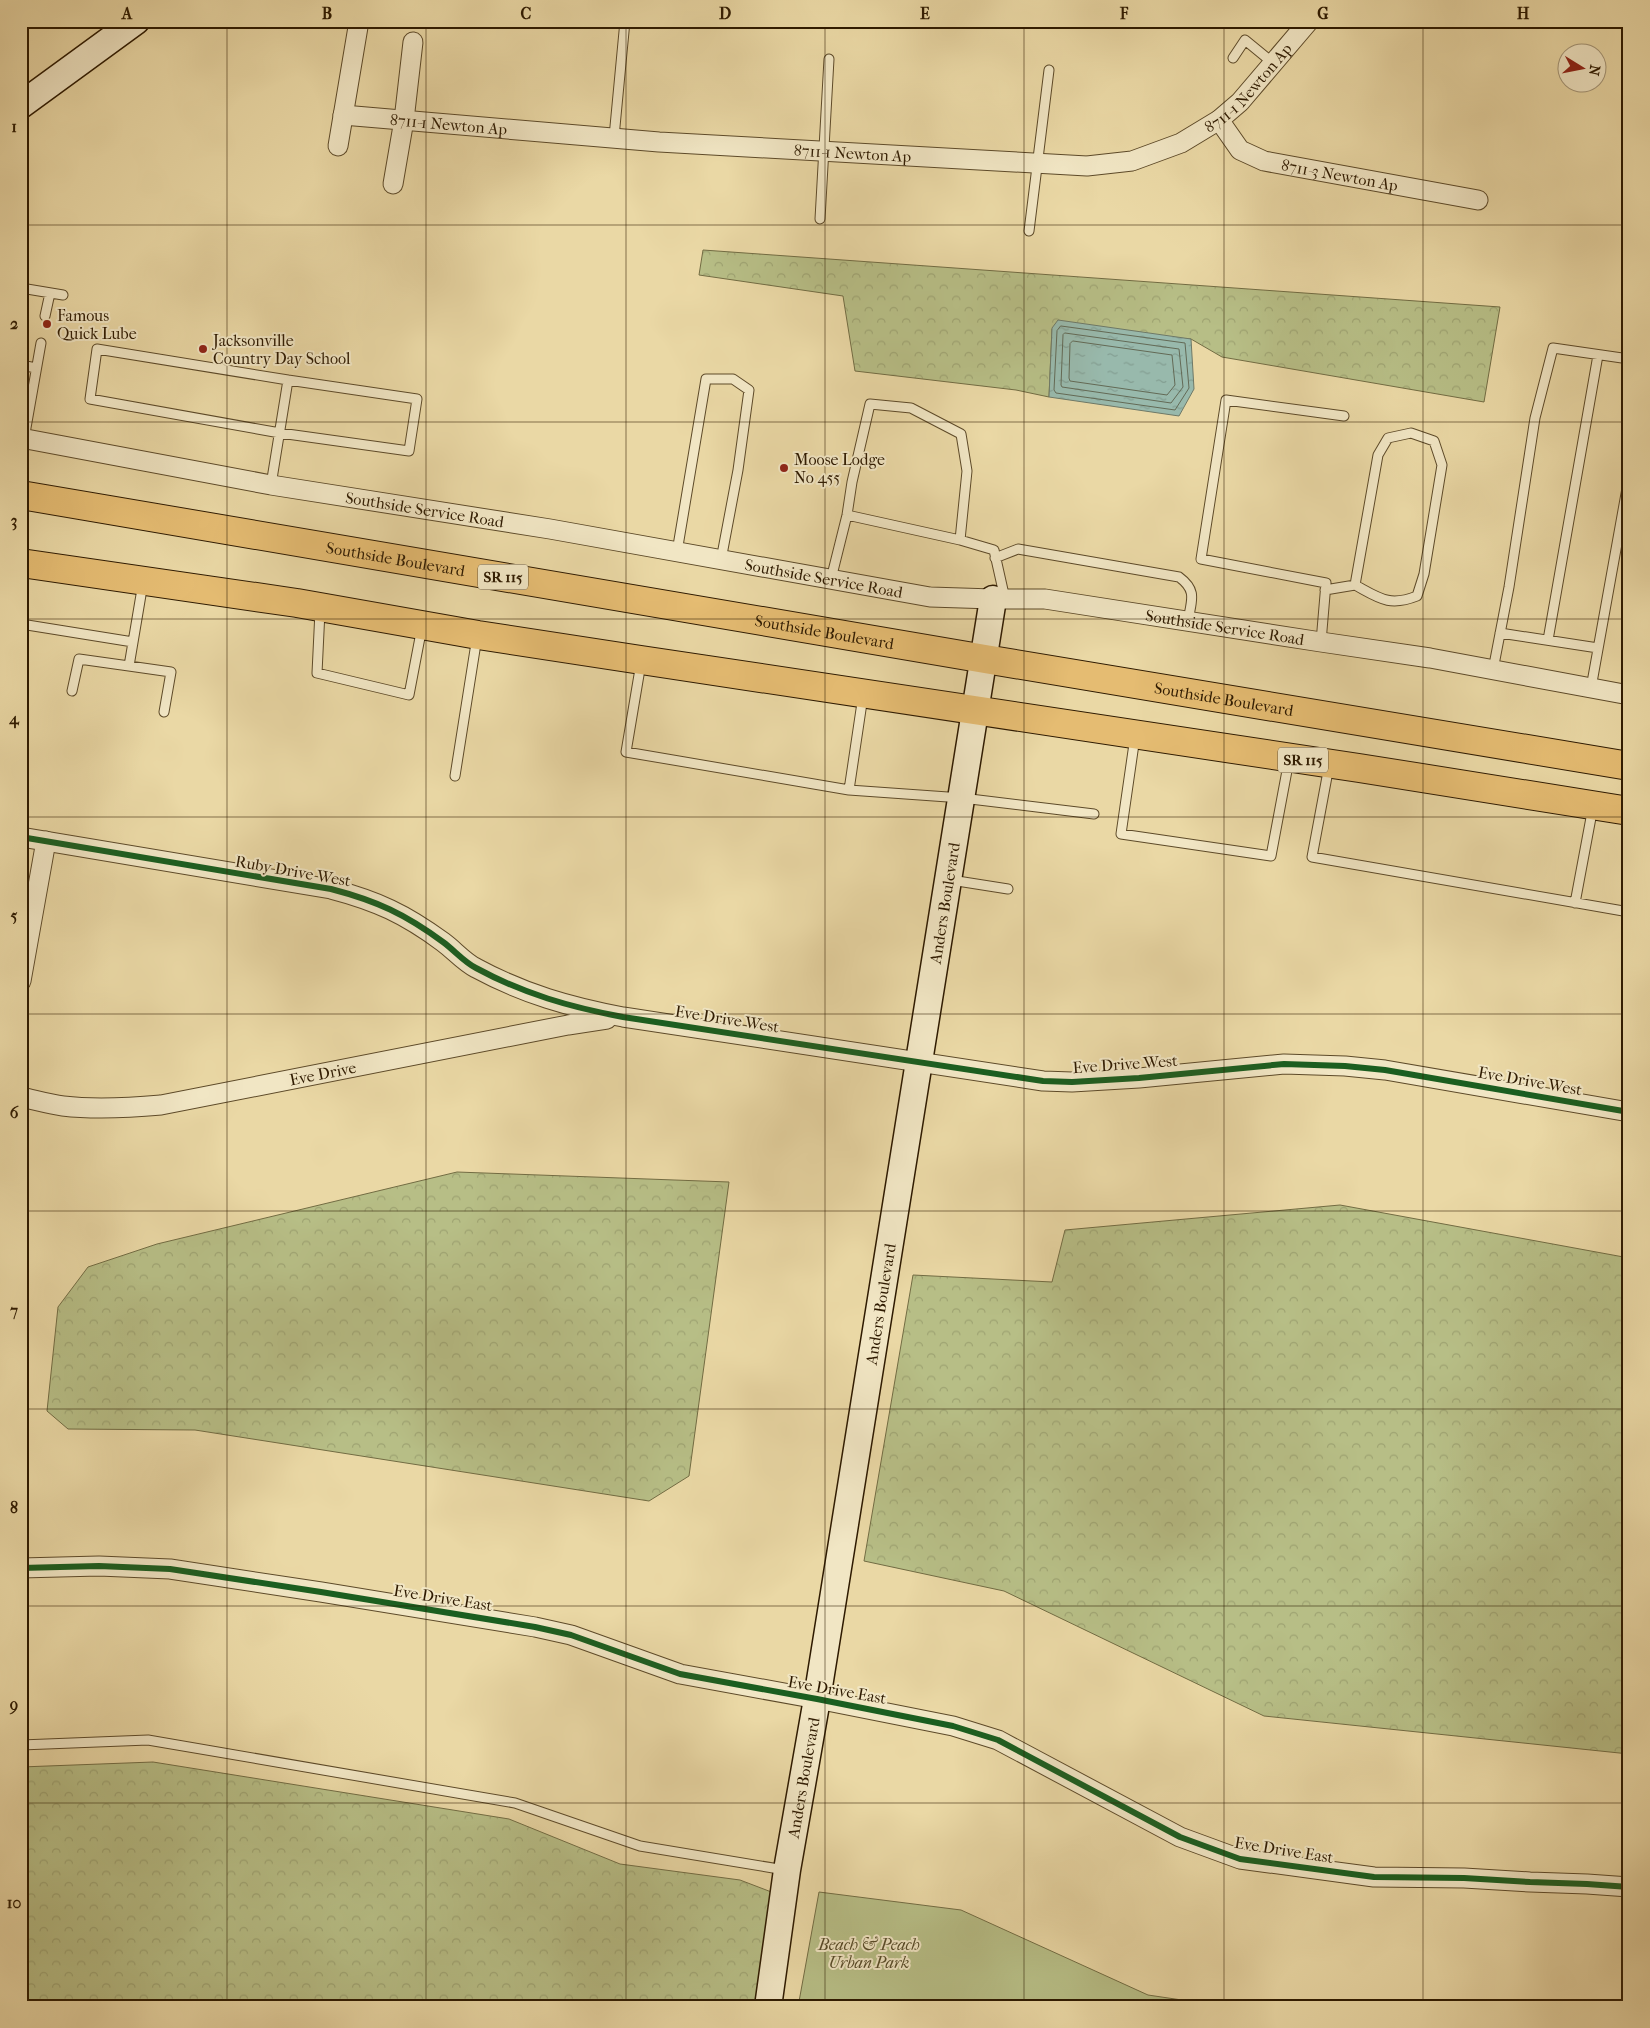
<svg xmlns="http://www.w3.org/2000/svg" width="1650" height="2028" font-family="'IM FELL French Canon',serif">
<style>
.forest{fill:url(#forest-crowns);stroke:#726c43}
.park{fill:#b7be86;stroke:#726c43}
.water{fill:url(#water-ripples);stroke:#6e7967}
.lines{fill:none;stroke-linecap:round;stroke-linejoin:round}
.shore{stroke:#636a56;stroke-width:1}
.lane-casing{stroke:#5d4a29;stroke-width:11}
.street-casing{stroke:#5d4a29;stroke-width:21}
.secondary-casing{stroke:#2e1a00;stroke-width:29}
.highway-casing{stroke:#2e1a00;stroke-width:30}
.lane{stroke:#f1e6c4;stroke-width:9}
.street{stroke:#f1e6c4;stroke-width:19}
.secondary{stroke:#f1e6c4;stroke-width:26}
.highway{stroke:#e5bc72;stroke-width:28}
.cycleway-casing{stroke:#f1e6c4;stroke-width:9}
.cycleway{stroke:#1b5e20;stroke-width:6}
.grid{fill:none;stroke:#2e1a00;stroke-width:1;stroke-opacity:0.55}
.poi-dot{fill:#8f2418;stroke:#f1e6c4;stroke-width:2}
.labels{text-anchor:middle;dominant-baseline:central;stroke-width:4;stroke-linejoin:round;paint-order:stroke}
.shield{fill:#f1e6c4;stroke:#68573b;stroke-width:1}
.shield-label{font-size:15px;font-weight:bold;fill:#2e1a00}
.street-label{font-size:16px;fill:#2e1a00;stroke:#f1e6c4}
.poi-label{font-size:16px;fill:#2e1a00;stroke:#f1e6c4;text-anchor:start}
.park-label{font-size:16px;font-style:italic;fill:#574b28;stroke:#f1e6c4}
.neatline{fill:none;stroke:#2e1a00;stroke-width:2}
.grid-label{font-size:16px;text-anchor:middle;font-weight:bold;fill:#2e1a00}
</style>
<defs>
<pattern id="forest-crowns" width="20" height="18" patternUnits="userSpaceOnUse" patternTransform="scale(1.25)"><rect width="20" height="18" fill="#b7be86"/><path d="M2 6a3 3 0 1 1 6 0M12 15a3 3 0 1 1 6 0" fill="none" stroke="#9ea372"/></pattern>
<pattern id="water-ripples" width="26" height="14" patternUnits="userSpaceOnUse" patternTransform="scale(1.25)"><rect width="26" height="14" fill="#98b9ac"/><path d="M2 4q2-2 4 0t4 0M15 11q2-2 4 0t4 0" fill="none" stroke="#839e92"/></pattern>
</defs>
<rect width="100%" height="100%" fill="#ead8a5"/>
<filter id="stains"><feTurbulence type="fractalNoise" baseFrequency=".004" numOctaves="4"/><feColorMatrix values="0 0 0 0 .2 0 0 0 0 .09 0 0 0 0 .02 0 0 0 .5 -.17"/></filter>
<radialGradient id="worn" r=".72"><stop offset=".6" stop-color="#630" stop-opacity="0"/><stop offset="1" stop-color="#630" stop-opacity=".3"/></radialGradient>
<!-- forest -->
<path class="forest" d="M703,250L1500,307L1484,402L1222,357L1191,339L1052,329L1049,397L1016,390L855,371L843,296L699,275Z
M457,1172L729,1182L689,1476L649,1501L195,1430L68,1429L47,1411L58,1307L88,1267L157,1244Z
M1340,1205L1629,1258V1754L1264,1716L1004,1591L864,1561L913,1275L1052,1282L1065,1230Z
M153,1762L509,1819L620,1864L740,1880L774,1893L756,2007H21V1767Z"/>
<!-- park -->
<path class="park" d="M819,1892L961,1910L1148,1995L1229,2007H798Z"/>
<!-- water -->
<path class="water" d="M1058,320L1191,339L1194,389L1179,416L1049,397L1052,328Z"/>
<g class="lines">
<!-- shore -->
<path class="shore" d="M1061,326L1185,343L1189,388L1175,410L1056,393L1054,390L1057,331Z
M1065,333L1179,349L1183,387L1171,403L1062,387L1061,385L1063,335Z
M1073,341L1172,355L1175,385L1167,395L1070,381L1069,378L1070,344Z"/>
<defs>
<path id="lane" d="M1233,58L1245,40L1273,63
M614,137L625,21
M820,219L829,59
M1029,231L1049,70
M21,288L63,295
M45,316L50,293
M21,365L36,368
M24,439L41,343
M271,485L288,380L97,349L90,399L280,433L409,451L417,399L288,380
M960,540L994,550L1005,599
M677,552L706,379H733L749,390L738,470L721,560
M995,558L1018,549L1179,577C1198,591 1191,601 1188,621
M831,579L847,515L852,482L870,404L911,408L961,434L967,471L960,540L847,515
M143,583L129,666L171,672L164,712
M1325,590L1355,585L1378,455L1388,438L1411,433L1434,441L1442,465L1424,574L1417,596C1389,607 1379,598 1355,585
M320,611L317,673L409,695L422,627
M21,624L133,642
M1500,633L1598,648
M1548,640L1598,355
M1321,642L1326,583L1201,559L1226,400L1344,416
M641,663L626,752L849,790L962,798L1094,814
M1493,670L1509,587L1535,418L1553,348L1629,359
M1591,688L1629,477
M72,691L79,659L129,666
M1135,737L1121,834L1271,856L1289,760
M1329,766L1312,857L1629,912
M455,776L477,637
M849,790L863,696
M951,880L1008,889
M1575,903L1593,807
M21,1745L148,1740L515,1803L640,1846L785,1870"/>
<g id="street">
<path id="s1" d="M343,115L659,142L1087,166L1132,161L1181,143L1219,120L1240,102L1309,21"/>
<path id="s2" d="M1219,120L1240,150L1264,161L1478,200"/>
<path d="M338,146L359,21"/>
<path d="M393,184L404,120L413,42"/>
<path id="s3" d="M21,438L271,485L550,529L930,597L993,599H1045L1321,642L1430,658L1629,695"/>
<path d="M21,837L331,889C377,901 405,914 443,942C454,950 464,962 476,968C524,994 570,1007 623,1017L1043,1081L1072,1082L1139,1078L1284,1064L1345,1066L1385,1070L1629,1112"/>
<path d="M21,981L46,841"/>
<path id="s4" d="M21,1097C35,1100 49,1104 63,1106C96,1110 128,1108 161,1105L568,1025L607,1019"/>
<path d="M21,1568L99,1566L170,1569L321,1592L535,1627L571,1635L680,1674L817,1699L953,1726L998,1740L1180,1837L1240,1859L1374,1877L1464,1878L1530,1882L1587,1884L1629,1887"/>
</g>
<g id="secondary">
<path d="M21,105L136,21"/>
<path id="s5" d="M768,2007L787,1870L817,1699L993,599"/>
</g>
<g id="highway">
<path id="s6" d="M21,495L985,659L1629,766"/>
<path d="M21,563L297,603L478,635L641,660L1359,768L1629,811"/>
</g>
</defs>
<!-- lane casing -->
<use href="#lane" class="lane-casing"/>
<!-- street casing -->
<use href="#street" class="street-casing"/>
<!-- secondary casing -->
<use href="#secondary" class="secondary-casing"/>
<!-- highway casing -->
<use href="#highway" class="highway-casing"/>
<!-- lane -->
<use href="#lane" class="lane"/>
<!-- street -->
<use href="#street" class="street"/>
<!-- secondary -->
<use href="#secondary" class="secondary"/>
<!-- highway -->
<use href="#highway" class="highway"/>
<defs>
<path id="cycleway" d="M21,837L331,889C377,901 405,914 443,942C454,950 464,962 476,968C524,994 570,1007 623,1017L1043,1081L1072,1082L1139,1078L1284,1064L1345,1066L1385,1070L1629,1112
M21,1568L99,1566L170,1569L321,1592L535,1627L571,1635L680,1674L817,1699L953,1726L998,1740L1180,1837L1240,1859L1374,1877L1464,1878L1530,1882L1587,1884L1629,1887"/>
</defs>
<!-- cycleway casing -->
<use href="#cycleway" class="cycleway-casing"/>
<!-- cycleway -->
<use href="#cycleway" class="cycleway"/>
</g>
<!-- grid -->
<path class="grid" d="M227,21V2007M426,21V2007M626,21V2007M825,21V2007M1024,21V2007M1224,21V2007M1423,21V2007M21,225H1629M21,422H1629M21,619H1629M21,817H1629M21,1014H1629M21,1211H1629M21,1409H1629M21,1606H1629M21,1803H1629"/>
<!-- markers -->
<g class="poi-dot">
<circle cx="47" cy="324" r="5"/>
<circle cx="203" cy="349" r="5"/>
<circle cx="784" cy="468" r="5"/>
</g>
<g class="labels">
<!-- shield labels -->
<g class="shield">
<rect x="478" y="564.5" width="50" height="25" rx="4"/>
<rect x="1278" y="747.5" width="50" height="25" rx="4"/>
</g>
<g class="shield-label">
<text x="503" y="577">SR 115</text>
<text x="1303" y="760">SR 115</text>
</g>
<!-- street labels -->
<g class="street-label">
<text stroke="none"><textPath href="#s1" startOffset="931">8711-1 Newton Ap</textPath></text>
<text stroke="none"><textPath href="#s1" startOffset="106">8711-1 Newton Ap</textPath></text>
<text stroke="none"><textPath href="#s1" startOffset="511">8711-1 Newton Ap</textPath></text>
<text stroke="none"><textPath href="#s2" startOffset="140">8711-3 Newton Ap</textPath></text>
<text stroke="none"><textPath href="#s3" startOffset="410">Southside Service Road</textPath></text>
<text stroke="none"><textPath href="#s6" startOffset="380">Southside Boulevard</textPath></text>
<text stroke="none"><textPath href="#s3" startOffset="815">Southside Service Road</textPath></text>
<text stroke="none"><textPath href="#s3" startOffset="1220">Southside Service Road</textPath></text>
<text stroke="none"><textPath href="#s6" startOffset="815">Southside Boulevard</textPath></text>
<text stroke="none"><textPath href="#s6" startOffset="1220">Southside Boulevard</textPath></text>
<text transform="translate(293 871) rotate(10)">Ruby Drive West</text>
<text stroke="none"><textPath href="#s5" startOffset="1118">Anders Boulevard</textPath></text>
<text transform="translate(727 1019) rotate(9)">Eve Drive West</text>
<text transform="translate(1125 1064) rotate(-4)">Eve Drive West</text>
<text stroke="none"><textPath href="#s4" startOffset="306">Eve Drive</textPath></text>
<text transform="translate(1530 1081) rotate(10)">Eve Drive West</text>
<text stroke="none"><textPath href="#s5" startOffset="712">Anders Boulevard</textPath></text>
<text transform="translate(443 1598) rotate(9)">Eve Drive East</text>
<text transform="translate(837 1690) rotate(10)">Eve Drive East</text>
<text stroke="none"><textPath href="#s5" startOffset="232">Anders Boulevard</textPath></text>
<text transform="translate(1284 1850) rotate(9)">Eve Drive East</text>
</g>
<!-- poi labels -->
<g class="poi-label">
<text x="57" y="315">Famous<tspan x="57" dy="18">Quick Lube</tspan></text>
<text x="213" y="340">Jacksonville<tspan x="213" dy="18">Country Day School</tspan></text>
<text x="794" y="459">Moose Lodge<tspan x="794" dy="18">No 455</tspan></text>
</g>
<!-- park labels -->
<g class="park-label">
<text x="869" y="1944">Beach &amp; Peach<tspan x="869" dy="18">Urban Park</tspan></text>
</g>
</g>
<!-- margin -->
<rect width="1650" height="2028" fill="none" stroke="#ead8a5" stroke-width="55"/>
<!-- north arrow -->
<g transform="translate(1582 68) rotate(100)"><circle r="24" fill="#f1e6c4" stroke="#a39476"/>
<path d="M0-4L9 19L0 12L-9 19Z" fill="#8f2418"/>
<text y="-8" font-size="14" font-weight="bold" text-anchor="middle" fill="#2e1a00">N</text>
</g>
<rect x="28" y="28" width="1594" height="1972" class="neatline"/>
<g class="grid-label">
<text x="127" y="19">A</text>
<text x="327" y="19">B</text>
<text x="526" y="19">C</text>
<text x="725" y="19">D</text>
<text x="925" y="19">E</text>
<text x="1124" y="19">F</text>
<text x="1323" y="19">G</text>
<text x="1523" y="19">H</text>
<text x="14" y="132">1</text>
<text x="14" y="329">2</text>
<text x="14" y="526">3</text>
<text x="14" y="724">4</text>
<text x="14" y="921">5</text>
<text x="14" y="1118">6</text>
<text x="14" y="1316">7</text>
<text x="14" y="1513">8</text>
<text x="14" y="1710">9</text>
<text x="14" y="1908">10</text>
</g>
<rect width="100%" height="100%" filter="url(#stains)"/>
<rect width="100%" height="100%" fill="url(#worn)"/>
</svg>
